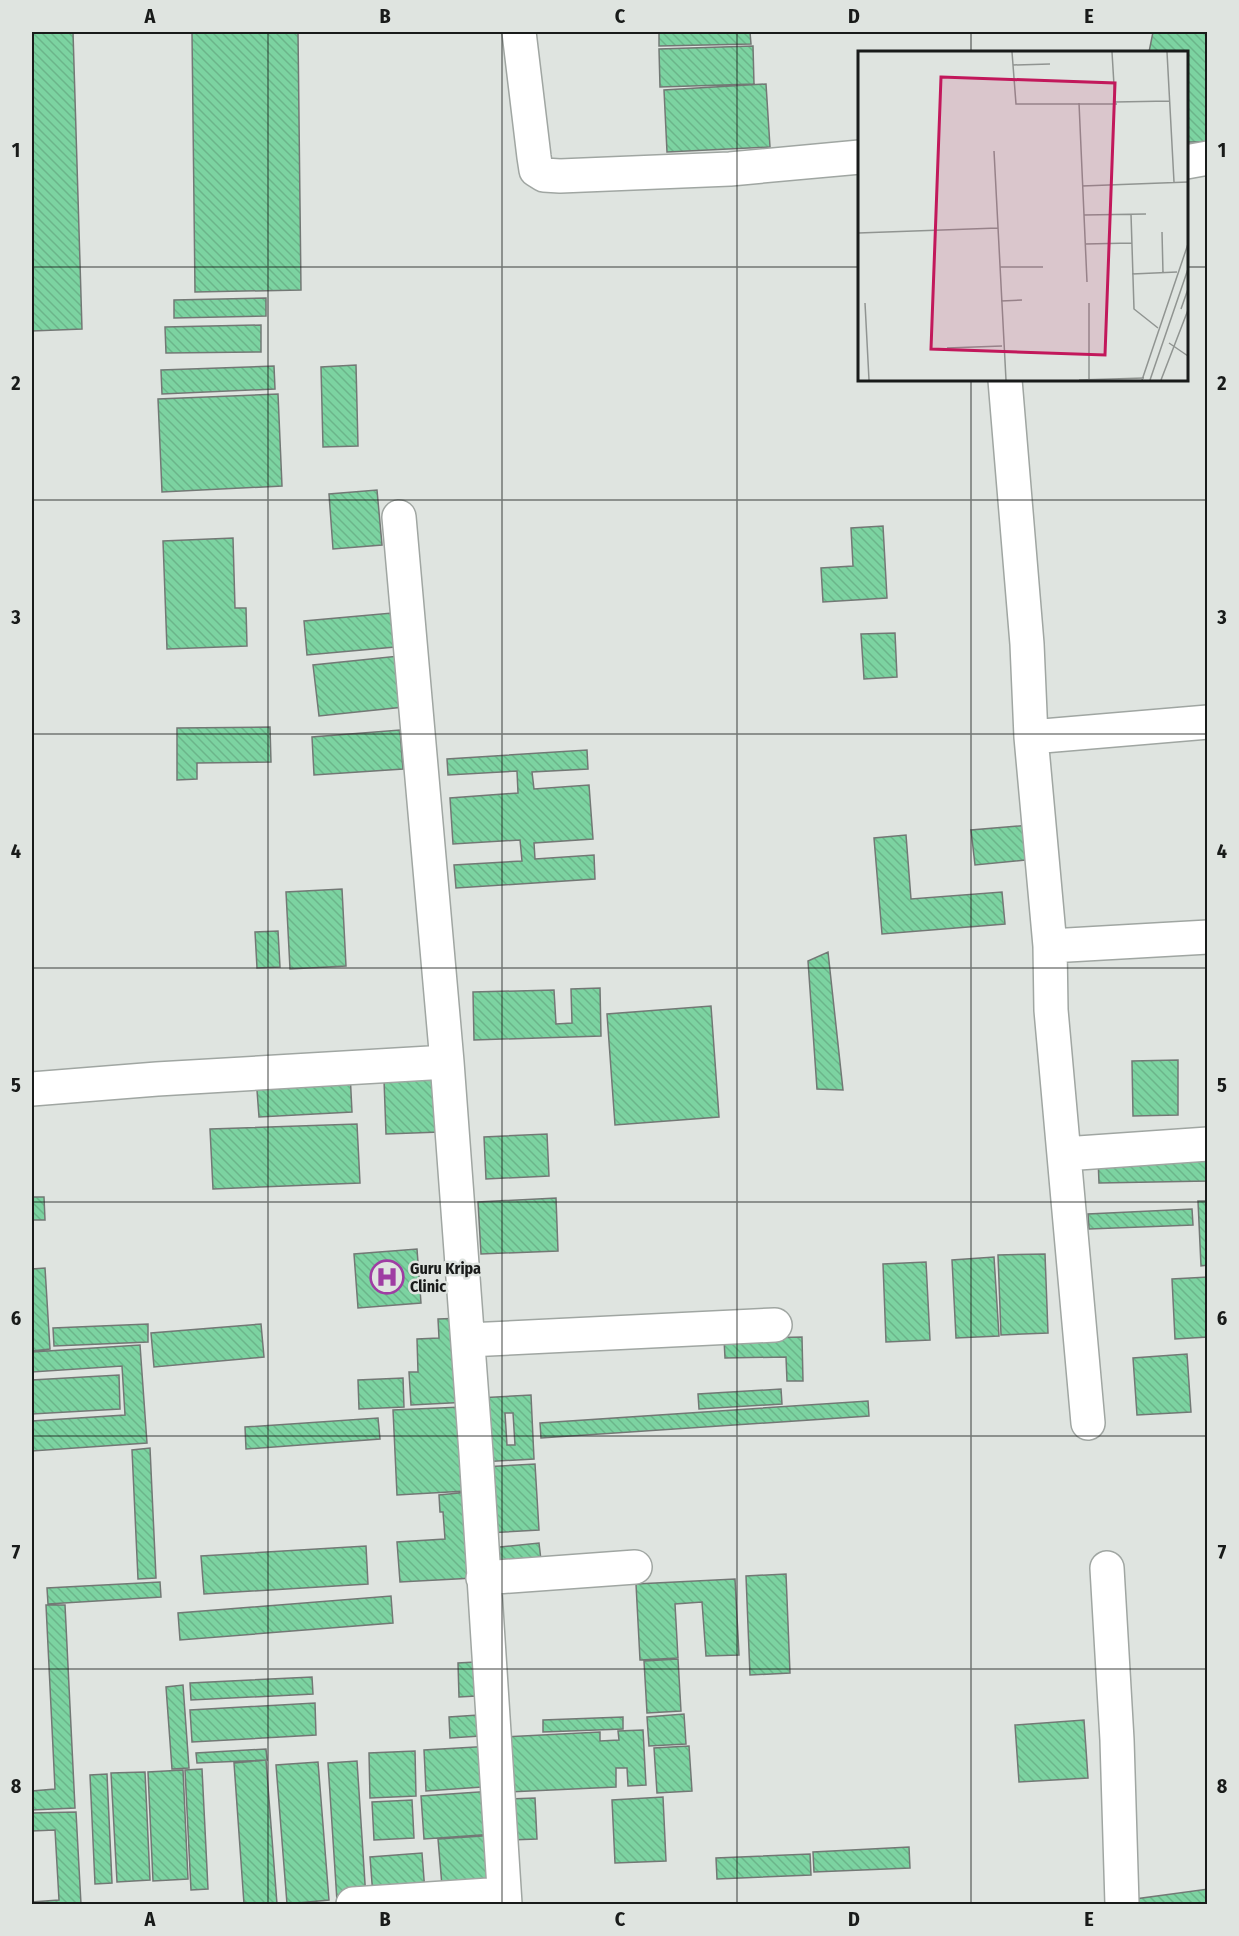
<svg xmlns="http://www.w3.org/2000/svg" width="1239" height="1936" font-family="'Fira Sans Condensed',sans-serif">
<style>
.building{fill:url(#building-back-hatch);stroke:#737875;stroke-width:1.5;fill-rule:evenodd}
.lines{fill:none;stroke-linecap:round;stroke-linejoin:round}
.minor-casing{stroke:#a0a6a2;stroke-width:36}
.minor{stroke:#fff;stroke-width:33}
.grid{fill:none;stroke:#191b1a;stroke-width:1.5;stroke-opacity:0.55}
.labels{text-anchor:middle;dominant-baseline:central;stroke-width:5;stroke-linejoin:round;paint-order:stroke}
.poi-label{font-size:16px;font-weight:bold;fill:#191b1a;stroke:#dfe4e0;text-anchor:start}
.inset-road{fill:none;stroke:#909491;stroke-width:1.5}
.view{fill:#c2185b;fill-opacity:0.15;stroke:#c2185b;stroke-width:3}
.inset-edge{fill:none;stroke:#191b1a;stroke-width:3}
.neatline{fill:none;stroke:#191b1a;stroke-width:2}
.grid-label{font-size:20px;text-anchor:middle;font-weight:bold;fill:#191b1a}
</style>
<defs>
<pattern id="building-back-hatch" width="6" height="6" patternUnits="userSpaceOnUse" patternTransform="scale(1.5)"><rect width="6" height="6" fill="#7cd3a1"/><path d="M-1 5l2 2M0 0l6 6M5-1l2 2" fill="none" stroke="#6bb58a"/></pattern>
</defs>
<rect width="100%" height="100%" fill="#dfe4e0"/>
<!-- building -->
<path class="building" d="M32,32H73L82,329L32,331Z
M192,32H298L301,290L195,292Z
M659,32H750L751,44L659,46Z
M1153,32H1208V142H1186V52H1149Z
M753,46L754,84L660,87L659,49Z
M766,84L770,147L667,152L664,90Z
M266,298V316L174,318V300Z
M261,325V352L166,353L165,327Z
M356,365L358,446L323,447L321,367Z
M274,366L275,389L162,394L161,370Z
M278,394L282,486L162,492L158,399Z
M377,490L382,545L333,549L329,494Z
M883,526L887,598L823,602L821,568L853,566L851,528Z
M233,538L235,608H246L247,646L167,649L163,541Z
M392,613L395,647L307,655L304,621Z
M895,633L897,677L864,679L861,634Z
M399,656L404,707L319,716L313,665Z
M270,727L271,762L197,763V779L177,780V728Z
M400,730L403,769L314,775L312,737Z
M587,750L588,769L532,772L534,789L589,785L593,839L534,843L535,859L594,855L595,879L456,888L454,865L522,861L520,840L453,844L450,798L518,793L517,771L448,775L447,759Z
M1031,825L1035,859L975,865L971,830Z
M906,835L911,899L1002,892L1005,924L882,934L874,838Z
M342,889L346,966L290,969L286,892Z
M278,931L280,967L257,968L255,932Z
M828,952L843,1090L817,1089L808,961Z
M600,988L601,1036L474,1040L473,992L554,990L556,1024L572,1023L571,989Z
M711,1006L719,1117L615,1125L607,1014Z
M1178,1060V1115L1133,1116L1132,1061Z
M350,1072L352,1112L259,1117L256,1077Z
M438,1078L440,1132L386,1134L384,1080Z
M357,1124L360,1183L213,1189L210,1129Z
M547,1134L549,1176L486,1179L484,1137Z
M1208,1153V1181L1099,1183L1098,1158Z
M32,1197H44L45,1220H32Z
M556,1198L558,1251L481,1254L478,1202Z
M1198,1201H1208V1265L1201,1266Z
M1192,1209L1193,1225L1089,1229L1088,1214Z
M417,1249L421,1303L358,1308L354,1254Z
M1045,1254L1048,1333L1001,1335L998,1255Z
M994,1257L999,1336L956,1338L952,1260Z
M926,1262L930,1340L886,1342L883,1264Z
M45,1268L50,1349L32,1351V1269Z
M1208,1277V1337L1175,1339L1172,1279Z
M465,1318L469,1402L411,1405L409,1372H418L417,1339L439,1338L438,1319Z
M148,1324V1342L54,1346L53,1328Z
M261,1324L264,1357L154,1367L151,1333Z
M802,1337L803,1381H787L786,1357L725,1358L724,1339Z
M140,1345L147,1443L32,1451V1421L125,1415L122,1366L32,1372V1352Z
M1187,1354L1191,1412L1137,1415L1133,1358Z
M119,1375L120,1409L32,1414V1380Z
M403,1378L404,1407L359,1409L358,1380Z
M781,1389L782,1404L699,1409L698,1394Z
M531,1395L534,1459L481,1462L478,1398ZM505,1413H513L515,1445H507Z
M868,1401L869,1416L541,1438L540,1423Z
M462,1407L466,1491L397,1495L393,1410Z
M378,1418L380,1439L246,1449L245,1427Z
M150,1448L156,1578L138,1579L132,1450Z
M535,1464L539,1530L486,1533L482,1467Z
M469,1492L474,1578L400,1582L397,1542L445,1539L443,1512H440L439,1495Z
M539,1543L541,1560L491,1564L490,1548Z
M366,1546L368,1584L204,1594L201,1556Z
M786,1574L790,1673L750,1675L746,1576Z
M735,1579L739,1655L706,1656L702,1602L675,1604L678,1658L640,1660L636,1584Z
M160,1582L161,1597L48,1604L47,1588Z
M391,1596L393,1623L180,1640L178,1613Z
M46,1605H65L75,1808L32,1810V1791L55,1789Z
M678,1659L681,1711L647,1713L644,1661Z
M475,1662L476,1696L459,1697L458,1663Z
M312,1677L313,1694L191,1700L190,1683Z
M183,1685L189,1768L172,1769L166,1687Z
M315,1703L316,1735L192,1742L190,1710Z
M684,1714L686,1744L649,1746L647,1717Z
M478,1715L480,1736L450,1738L449,1717Z
M623,1717V1729L543,1732V1720Z
M1084,1720L1088,1778L1019,1782L1015,1725Z
M643,1730L646,1785L628,1786L627,1768H616V1787L507,1792L505,1737L600,1732V1741L619,1740L618,1731Z
M493,1746L496,1786L426,1791L424,1750Z
M689,1746L692,1791L657,1793L654,1748Z
M266,1749L267,1760L197,1763L196,1753Z
M415,1751L416,1796L370,1798L369,1753Z
M266,1760L277,1904H244L234,1763Z
M357,1761L366,1899L337,1901L328,1763Z
M318,1762L329,1900L287,1904L276,1765Z
M202,1769L208,1889L191,1890L185,1770Z
M183,1770L188,1879L153,1881L148,1772Z
M145,1772L150,1880L117,1882L111,1773Z
M107,1774L112,1883L95,1884L90,1775Z
M493,1791L495,1834L424,1839L421,1796Z
M663,1797L666,1861L615,1863L612,1800Z
M535,1798L537,1839L510,1840L508,1799Z
M412,1800L414,1838L374,1840L372,1802Z
M76,1812L81,1904H32V1902L59,1900L55,1830L32,1831V1813Z
M497,1835L500,1881L442,1886L438,1839Z
M909,1847L910,1868L814,1872L813,1852Z
M422,1853L425,1892L373,1896L370,1857Z
M810,1854L811,1875L717,1879L716,1858Z
M1208,1889V1904H1135V1899Z"/>
<g class="lines">
<defs>
<path id="minor" d="M519,32L534,157L536,170L544,175L560,176L730,169L860,157
M1186,162L1208,158
M1005,380L1027,644L1031,737L1050,946L1051,1010L1088,1423
M399,517L447,1062L476,1453L505,1904
M1031,737L1208,722
M1050,946L1208,937
M32,1089L157,1079L447,1062
M1064,1154L1208,1144
M468,1340L775,1325
M1107,1568L1117,1740L1122,1904
M483,1578L635,1567
M353,1904L504,1894"/>
</defs>
<!-- minor casing -->
<use href="#minor" class="minor-casing"/>
<!-- minor -->
<use href="#minor" class="minor"/>
</g>
<!-- grid -->
<path class="grid" d="M268,32V1904M502,32V1904M737,32V1904M971,32V52M32,267H860M1186,267H1208M971,380V1904M32,500H1208M32,734H1208M32,968H1208M32,1202H1208M32,1436H1208M32,1669H1208"/>
<!-- icons -->
<defs>
<symbol id="hospital-ring" viewBox="-11 -11 22 22"><circle r="9.5" fill="#dfe4e0" stroke="#9f3da3" stroke-width="1.5"/><path d="M-5-5h3v3.5h4V-5h3V5h-3V1.5h-4V5h-3Z" fill="#9f3da3"/></symbol>
</defs>
<g fill-rule="evenodd">
<use href="#hospital-ring" x="368" y="1258" width="38" height="38"/>
</g>
<g class="labels">
<!-- poi labels -->
<g class="poi-label">
<text x="410" y="1268">Guru Kripa<tspan x="410" dy="18">Clinic</tspan></text>
</g>
</g>
<!-- overview -->
<g transform="translate(858 51)">
<rect width="330" height="330" fill="#dfe4e0"/>
<path class="inset-road" d="M154,1L158,53H259M254,1L257,51L312,50M309,1L316,131M155,14L192,13M221,52L229,231M136,100L148,329M224,135L330,131M273,163L276,258L300,277M226,164L288,163M304,181L305,222M0,182L140,177M227,193L274,192M142,216H185M274,223L319,221M143,250L164,249M7,252L11,329M231,252V329M323,258L330,238M311,292L330,305M89,297L144,295M221,329L286,327M284,329L330,193M292,329L330,218M303,329L330,259"/>
<path class="view" d="M83,26L257,32L247,304L73,298Z"/>
<rect width="330" height="330" class="inset-edge"/>
</g>
<!-- border -->
<rect width="1239" height="1936" fill="none" stroke="#dfe4e0" stroke-width="66"/>
<rect x="33" y="33" width="1173" height="1870" class="neatline"/>
<g class="grid-label">
<text x="150" y="23">A</text>
<text x="385" y="23">B</text>
<text x="620" y="23">C</text>
<text x="854" y="23">D</text>
<text x="1089" y="23">E</text>
<text x="16" y="157">1</text>
<text x="1222" y="157">1</text>
<text x="16" y="390">2</text>
<text x="1222" y="390">2</text>
<text x="16" y="624">3</text>
<text x="1222" y="624">3</text>
<text x="16" y="858">4</text>
<text x="1222" y="858">4</text>
<text x="16" y="1092">5</text>
<text x="1222" y="1092">5</text>
<text x="16" y="1325">6</text>
<text x="1222" y="1325">6</text>
<text x="16" y="1559">7</text>
<text x="1222" y="1559">7</text>
<text x="16" y="1793">8</text>
<text x="1222" y="1793">8</text>
<text x="150" y="1926">A</text>
<text x="385" y="1926">B</text>
<text x="620" y="1926">C</text>
<text x="854" y="1926">D</text>
<text x="1089" y="1926">E</text>
</g>
</svg>
